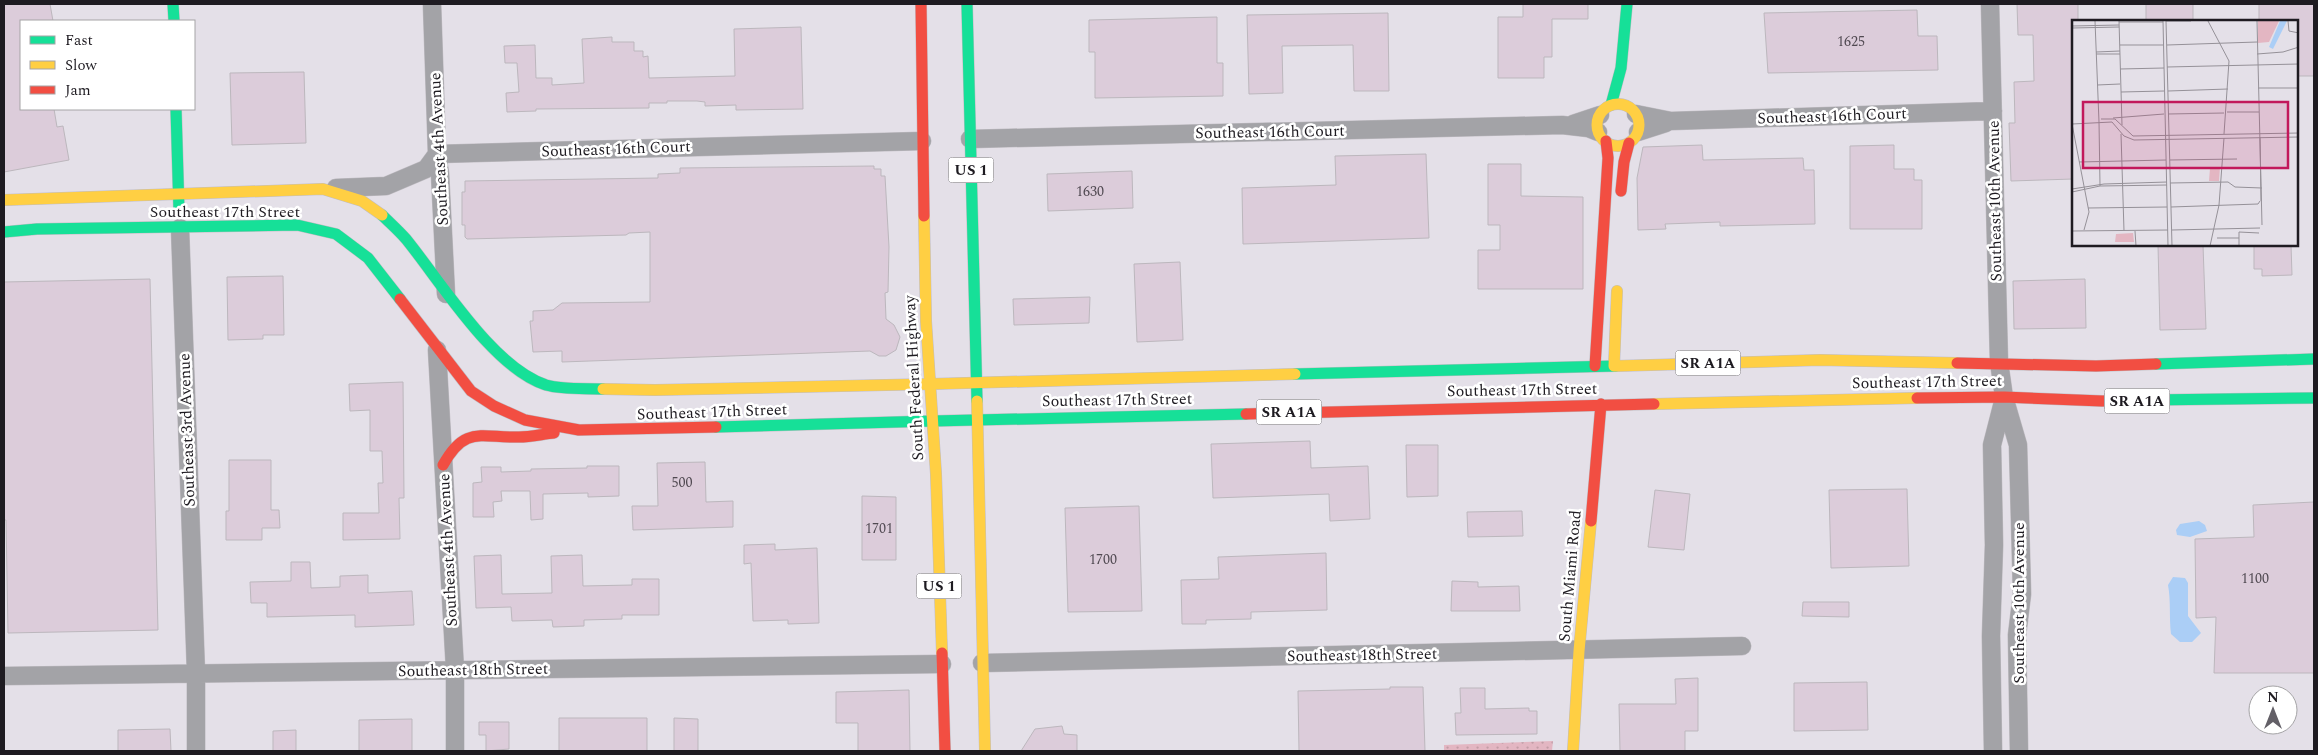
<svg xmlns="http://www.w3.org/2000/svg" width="2318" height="755" font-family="Spectral,serif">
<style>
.grass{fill:url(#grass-dots)}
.water{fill:#abcef6}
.building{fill:#dcccda;stroke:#bcb7bd}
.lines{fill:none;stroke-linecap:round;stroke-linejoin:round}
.street-casing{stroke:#c0bdc3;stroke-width:19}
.fast-casing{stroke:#c0bdc3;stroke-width:12}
.slow-casing{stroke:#c0bdc3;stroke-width:12}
.jam-casing{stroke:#c0bdc3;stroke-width:12}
.street{stroke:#a3a3a7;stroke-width:18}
.fast{stroke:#16e098;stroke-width:11}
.slow{stroke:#ffcf43;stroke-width:11}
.jam{stroke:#f24e42;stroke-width:11}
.labels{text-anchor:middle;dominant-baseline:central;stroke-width:5;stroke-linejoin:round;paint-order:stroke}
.number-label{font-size:14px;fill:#504951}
.shield{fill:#fff;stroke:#625f64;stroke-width:1}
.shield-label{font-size:15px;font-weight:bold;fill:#1e1b21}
.street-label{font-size:16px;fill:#1e1b21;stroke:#fff}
.inset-road{fill:none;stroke:#959198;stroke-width:1}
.view{fill:#c2185b;fill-opacity:0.15;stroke:#c2185b;stroke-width:2.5}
.inset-edge{fill:none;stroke:#1e1b21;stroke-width:2.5}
</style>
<defs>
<pattern id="grass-dots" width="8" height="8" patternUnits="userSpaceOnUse" patternTransform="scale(1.25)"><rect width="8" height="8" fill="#e3b6c2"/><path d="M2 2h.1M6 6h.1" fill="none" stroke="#c29ca6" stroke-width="1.8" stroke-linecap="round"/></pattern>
</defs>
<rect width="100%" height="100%" fill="#e4e0e8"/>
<!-- grass -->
<path class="grass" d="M1553,741L1552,751H1444V745Z"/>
<!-- water -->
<path class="water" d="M2199,521L2205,525L2207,531L2190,537L2177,535L2176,530L2180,524Z
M2173,577L2185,578L2188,583V616L2201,633L2192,642H2180L2171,634C2169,617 2171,601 2168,585Z"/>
<!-- building -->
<path class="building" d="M4,4H50L53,21H21V109H54L57,127L63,126L69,160L4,172Z
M1523,4H1588V19H1552V57H1544V78H1498V17H1523Z
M2017,4H2078V21H2073V179L2011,181L2009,123H2015L2014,82L2034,81L2033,35H2018Z
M2146,4H2193V21H2146Z
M2259,4H2314V76H2297V21H2259Z
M1917,10L1918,36H1937L1938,70L1768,73L1764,13Z
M1388,13L1389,91H1354L1353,45L1282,46L1283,93L1249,94L1247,15Z
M1217,17V63H1223V96L1095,98V52H1089V20Z
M801,27L803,109L736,110V105L705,106V102L697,101H667V103H649V108L536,109V111L507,112L506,93L519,92L517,63H505L504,46L535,45L536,78H552V85L584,83L582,39L612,37V42H634V51H643V57L648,56L649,78L735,76L734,29Z
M304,72L306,143L232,145L230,73Z
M1702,145L1703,160L1803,158L1804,170H1814L1815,224L1720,226V222L1665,224L1666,229L1638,230L1637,178L1643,147Z
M1894,145V169H1914V180H1922V229H1850V146Z
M1426,154L1429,238L1243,244L1242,188L1336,185L1335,156Z
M1488,164H1521V196L1583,197V289H1478V250H1500V225H1488Z
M874,166V169H881V176H885L889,247L888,292L885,293L886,319L894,325L900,337L896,350L886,356H879L870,351L562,362V351L533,352L530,321H533V311L553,310L562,303L650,302V232L629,233L626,235L467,239L465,237V225H462V192H465V181L658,178V174L680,173V168Z
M1132,171L1133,208L1048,211L1047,174Z
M2158,245H2203L2206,329L2160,330Z
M2254,245H2291L2292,275L2262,276V269H2254Z
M1180,262L1183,340L1137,342L1134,264Z
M283,276L284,335H263V339L228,340L227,277Z
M150,279L158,630L8,633L6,520H4V282Z
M2085,279L2086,328L2014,329L2013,281Z
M1090,297L1089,323L1014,325L1013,299Z
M403,382L404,498H399L400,539L343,540V513H379L378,483H383L382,451H370V410L350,411L349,384Z
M1310,441L1311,468L1368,466L1370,519L1330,521L1329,494L1213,498L1211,444Z
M1406,445H1438V496L1407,497Z
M229,460H271V510H279L280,528H262V540H226V511H229Z
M705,462L706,502L733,501V527L633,530L632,506H658L657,463Z
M587,466H619V496L588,497V493L543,494V519L531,520L530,491H501L502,501L493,502L494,517H473V483L482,482L481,467H501V472L531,471V469L587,468Z
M1907,489L1909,566L1831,568L1829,490Z
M1655,490L1690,494L1684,550L1648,547Z
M862,496L896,497V560H862Z
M2314,502V673H2214L2216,617L2196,618L2195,539L2254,537L2253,505Z
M1139,506L1142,611L1068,612L1065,508Z
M1522,511L1523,536L1468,537L1467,512Z
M775,544V550L817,548L819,623L788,624V620L753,621L751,563L744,564V545Z
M1326,553L1327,610L1251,612V619L1206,620V624H1182L1181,580L1219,579L1218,557Z
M501,555L502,594L552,593L551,556L582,555L583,586L632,585V579H659V615H622V619L584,620V626L553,627L552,620L512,621L511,607L476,608L474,556Z
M291,562H310L311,588L340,587V576L368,575V593L412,591L414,625L355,627V615L267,617V603H251L250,582L291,581Z
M1452,581L1478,582V587L1519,586L1520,611H1451Z
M1803,602H1849V617L1802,616Z
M1698,678V731H1685V751H1620L1619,704H1676L1675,679Z
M1867,682L1868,730L1794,731V683Z
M1390,687H1423L1425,751H1299L1298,691L1390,689Z
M1460,688H1485V709L1529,708V711H1537V734L1456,735L1455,713H1461Z
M909,690L910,751H858V723H836V692Z
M559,718H647V751H559Z
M674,718L698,719V751H674Z
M412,719V751H359V720Z
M479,722H509V749L486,751V735H479Z
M1062,726L1064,734L1077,735V751H1021L1035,729Z
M170,729L171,751H118V730Z
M296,730V751H273V731Z"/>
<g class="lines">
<defs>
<path id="street" d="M432,4L437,154L440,174L446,294
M1990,4L1999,362L2004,397L2018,445L2022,594L2017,635L2019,751
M1636,114L1671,121L1993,111
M1573,124L1600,115
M1638,132L1666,123
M970,139L1562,125L1588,128L1598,132
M437,154L922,141
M336,188L386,186L426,169L437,154
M180,228L196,673V751
M437,350L455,670V751
M982,663L1742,646
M4,676L942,664
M1993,751L1991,636L1994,545L1992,445L2004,398"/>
<path id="fast" d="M173,4L174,21
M967,4L977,401
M1611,105L1621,68L1627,4
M176,109L179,211
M382,215C390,223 398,230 406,239C441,282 493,368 546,385C564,390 585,388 603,389
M4,232L37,229L297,225L336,234L368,258L400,299
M2156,364L2314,359
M1295,374L1616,366
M2149,400L2314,398
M933,421L1246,414
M716,427L933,421"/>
<path id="slow" d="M1597 125a21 21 0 1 1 42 0a21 21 0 1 1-42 0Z
M4,200L323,189L362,201L382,215
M924,216L926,321L936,474L942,653
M1614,366L1617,291
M1616,366L1820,360L1957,363
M931,384L1295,374
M603,389L655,390L931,384
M977,401L985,751
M1654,404L1917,398
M1573,751L1579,651L1591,521"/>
<path id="jam" d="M921,4L924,216
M1621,191L1624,162L1629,143
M400,299L471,391L494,406L525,420L579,430L716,427
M1957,363L2096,366L2156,364
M1595,366L1608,158L1606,141
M1917,398L2004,397L2102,401L2149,400
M1246,414L1654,404
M443,465C465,425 481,438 519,437C531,437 543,434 554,433
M1591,521L1601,404
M942,653L945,751"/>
</defs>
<!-- street casing -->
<use href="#street" class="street-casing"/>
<!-- fast casing -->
<use href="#fast" class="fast-casing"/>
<!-- slow casing -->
<use href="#slow" class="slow-casing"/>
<!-- jam casing -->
<use href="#jam" class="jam-casing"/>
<!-- street -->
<use href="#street" class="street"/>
<!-- fast -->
<use href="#fast" class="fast"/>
<!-- slow -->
<use href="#slow" class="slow"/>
<!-- jam -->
<use href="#jam" class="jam"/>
</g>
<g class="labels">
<!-- number labels -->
<g class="number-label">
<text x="1851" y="41">1625</text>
<text x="1090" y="191">1630</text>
<text x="682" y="482">500</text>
<text x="879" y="528">1701</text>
<text x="1103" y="559">1700</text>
<text x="2255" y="578">1100</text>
</g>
<!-- shield labels -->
<g class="shield">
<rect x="948.5" y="157.5" width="45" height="25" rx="4"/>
<rect x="1675.5" y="350.5" width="65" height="25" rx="4"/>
<rect x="2104.5" y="388.5" width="65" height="25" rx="4"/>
<rect x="1256.5" y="399.5" width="65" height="25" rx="4"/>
<rect x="916.5" y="573.5" width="45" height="25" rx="4"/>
</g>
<g class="shield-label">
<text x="971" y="170">US 1</text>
<text x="1708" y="363">SR A1A</text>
<text x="2137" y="401">SR A1A</text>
<text x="1289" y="412">SR A1A</text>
<text x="939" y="586">US 1</text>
</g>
<!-- street labels -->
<g class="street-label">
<text transform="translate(1832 116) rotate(-2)">Southeast 16th Court</text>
<text transform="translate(1270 132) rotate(-1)">Southeast 16th Court</text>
<text transform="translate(439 149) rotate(-93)">Southeast 4th Avenue</text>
<text transform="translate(616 149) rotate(-2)">Southeast 16th Court</text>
<text transform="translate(1995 201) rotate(-91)">Southeast 10th Avenue</text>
<text x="225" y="212">Southeast 17th Street</text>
<text transform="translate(914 378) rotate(-93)">South Federal Highway</text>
<text transform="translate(1927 382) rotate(-1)">Southeast 17th Street</text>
<text transform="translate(1522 390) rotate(-1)">Southeast 17th Street</text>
<text transform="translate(1117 400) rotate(-1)">Southeast 17th Street</text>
<text transform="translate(712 412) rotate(-2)">Southeast 17th Street</text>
<text transform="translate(187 430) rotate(-92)">Southeast 3rd Avenue</text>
<text transform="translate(448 550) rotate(-93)">Southeast 4th Avenue</text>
<text transform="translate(1570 576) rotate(-85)">South Miami Road</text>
<text transform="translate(2019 603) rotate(-90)">Southeast 10th Avenue</text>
<text transform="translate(1362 655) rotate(-1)">Southeast 18th Street</text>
<text transform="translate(473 670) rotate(-1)">Southeast 18th Street</text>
</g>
</g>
<!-- overview -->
<g transform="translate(2072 20)">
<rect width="226" height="226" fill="#e4e0e8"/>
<path d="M148,147L147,161H137L138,148ZM44,214L61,213L62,222H43Z" fill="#e3b6c2"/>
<path d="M186,1H207L197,22L186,23Z" fill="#e3b6c2"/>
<path d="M208,1H215L201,29L197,27Z" fill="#abcef6"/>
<path class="inset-road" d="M23,1L27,102M47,1L50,105M91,1L96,226M94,1H119M94,1L100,226M136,1L157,41L152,114M185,1L190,205M216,1L217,11L227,13M47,2H91M0,6L47,5M0,8L47,7M48,25H91M95,25L185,22M24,32L48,31M24,34H48M185,34L211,32L227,27M95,47L227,44M48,49L92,48M25,65L48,64M186,68H227M96,71L156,69M49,72L92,71M155,92H187M96,94L152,93M41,98L92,94M29,99H43L61,116L227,113M27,102L28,166M0,104L17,192L12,210M0,104L40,102L52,116L62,120L227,117M49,114L52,211M188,117L189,181M98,140L165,139M7,142L94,140M98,163L156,162L163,167L190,168M0,169L32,164L95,162M0,172L28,166L95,165M99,187L186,184L188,181M16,188L95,187M100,210L188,208M0,211L96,210M63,211L64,226M145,218H167M138,226L147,185L152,118M167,226V212L187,213"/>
<path class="view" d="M11,82H216V148H11Z"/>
<rect width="226" height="226" class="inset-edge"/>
</g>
<!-- border -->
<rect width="2318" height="755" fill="none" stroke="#1e1b21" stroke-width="10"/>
<!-- legend -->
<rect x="20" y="20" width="175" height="90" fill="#ffffff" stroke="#a5a4a6"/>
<rect x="30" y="36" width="25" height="8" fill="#16e098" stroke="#a5a4a6"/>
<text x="65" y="45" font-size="15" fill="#1e1b21">Fast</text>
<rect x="30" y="61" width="25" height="8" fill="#ffcf43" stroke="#a5a4a6"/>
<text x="65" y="70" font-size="15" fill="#1e1b21">Slow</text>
<rect x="30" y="86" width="25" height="8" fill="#f24e42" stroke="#a5a4a6"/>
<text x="65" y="95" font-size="15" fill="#1e1b21">Jam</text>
<!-- north arrow -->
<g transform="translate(2273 710)"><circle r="24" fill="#ffffff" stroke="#a5a4a6"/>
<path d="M0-4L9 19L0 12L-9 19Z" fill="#636067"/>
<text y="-8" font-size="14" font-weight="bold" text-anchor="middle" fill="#1e1b21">N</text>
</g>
</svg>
